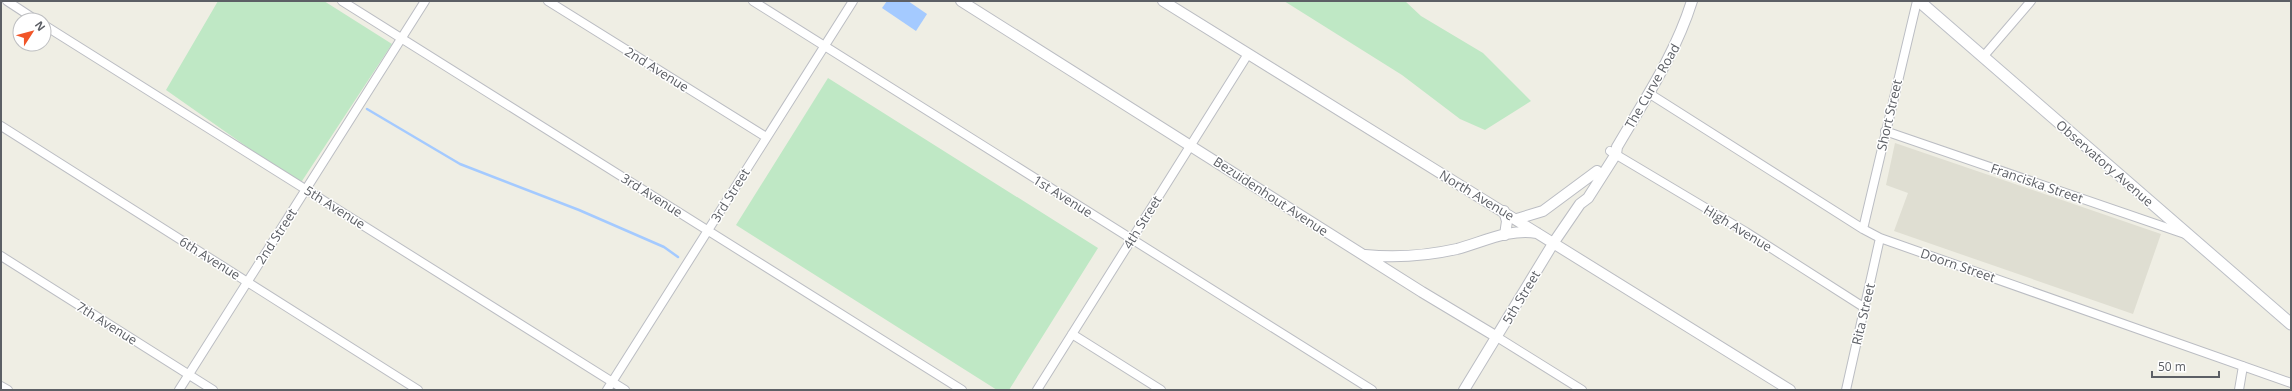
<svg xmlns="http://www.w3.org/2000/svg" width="2292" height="391" font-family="'Open Sans',sans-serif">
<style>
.education{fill:#dfded2}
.green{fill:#bfe8c5}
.water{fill:#a4caff}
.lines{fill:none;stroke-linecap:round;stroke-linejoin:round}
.stream{stroke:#a4caff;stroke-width:2.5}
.minor-casing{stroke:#bbbdc3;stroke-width:10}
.tertiary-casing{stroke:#bbbdc3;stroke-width:12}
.secondary-casing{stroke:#bcbfc6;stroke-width:13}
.minor{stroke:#fff;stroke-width:8}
.tertiary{stroke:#fff;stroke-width:10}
.secondary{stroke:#fff;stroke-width:11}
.labels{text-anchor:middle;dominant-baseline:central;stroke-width:3;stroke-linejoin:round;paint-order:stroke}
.street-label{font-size:13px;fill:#5c5f65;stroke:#fff}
</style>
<rect width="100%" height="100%" fill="#efeee4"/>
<!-- education -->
<path class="education" d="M1895,143L2161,234L2133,314L1894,231L1908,193L1886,185Z"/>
<!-- green -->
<path class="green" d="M218,1H324L392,44L300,184L166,90Z
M1284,1H1405L1421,16L1483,53L1531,101L1485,130L1460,119L1402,75Z
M828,78L1098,248L1009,390H997L736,225Z"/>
<!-- water -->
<path class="water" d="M887,1H908L927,14L916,31L882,8Z"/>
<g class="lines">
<!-- stream -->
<path class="stream" d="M367,109L460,164L579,210L664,247L678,257"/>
<defs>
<path id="minor" d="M7,1L36,20
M342,1L962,390
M548,1L766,137
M753,1L1372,390
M44,25L625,390
M1983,57L2031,1
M1650,94L1863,229L1880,238L2291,383
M1,126L418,390
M1885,131L2185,234
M1610,151L1746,232L1865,308
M1863,229L1917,1
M1,256L213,390
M1072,334L1161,390
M1497,337L1582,390
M1,386L8,390
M179,390L425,1
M607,390L853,1
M1037,390L1248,54
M1846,390L1880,238
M2239,390L2243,366"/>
<path id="tertiary" d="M961,1L1422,292L1497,337
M1163,1L1790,390
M1504,211L1507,221L1505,235
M1517,219L1543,211L1597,171
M1365,255C1396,258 1426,256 1457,249C1483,242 1510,228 1537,233
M1464,390L1554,242L1580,204L1588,198L1616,154L1617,147C1645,99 1675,55 1692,1"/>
<path id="secondary" d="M1919,1L2291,324"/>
</defs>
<!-- minor casing -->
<use href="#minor" class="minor-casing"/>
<!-- tertiary casing -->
<use href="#tertiary" class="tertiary-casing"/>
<!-- secondary casing -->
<use href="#secondary" class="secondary-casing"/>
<!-- minor -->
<use href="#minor" class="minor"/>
<!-- tertiary -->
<use href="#tertiary" class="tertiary"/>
<!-- secondary -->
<use href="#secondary" class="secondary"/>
</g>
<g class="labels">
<!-- street labels -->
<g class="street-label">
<text transform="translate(657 69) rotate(32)">2nd Avenue</text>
<text transform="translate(1652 86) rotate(-60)">The Curve Road</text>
<text transform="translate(1889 115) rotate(-77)">Short Street</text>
<text transform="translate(2105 163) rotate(41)">Observatory Avenue</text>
<text transform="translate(2037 183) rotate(19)">Franciska Street</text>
<text transform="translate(652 195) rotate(32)">3rd Avenue</text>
<text transform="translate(730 195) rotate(-58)">3rd Street</text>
<text transform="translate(1477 195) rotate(31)">North Avenue</text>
<text transform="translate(1063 196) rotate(32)">1st Avenue</text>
<text transform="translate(1271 196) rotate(33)">Bezuidenhout Avenue</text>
<text transform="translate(335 207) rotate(32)">5th Avenue</text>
<text transform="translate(1142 222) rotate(-58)">4th Street</text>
<text transform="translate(1738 228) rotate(31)">High Avenue</text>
<text transform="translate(276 236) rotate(-57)">2nd Street</text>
<text transform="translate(210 258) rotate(32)">6th Avenue</text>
<text transform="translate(1958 265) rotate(19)">Doorn Street</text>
<text transform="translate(1521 297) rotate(-59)">5th Street</text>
<text transform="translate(1863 314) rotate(-77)">Rita Street</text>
<text transform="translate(107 323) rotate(32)">7th Avenue</text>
</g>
</g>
<!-- border -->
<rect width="2292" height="391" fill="none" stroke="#5c5f65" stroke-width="4"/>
<!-- north arrow -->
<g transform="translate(32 32) rotate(54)"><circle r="19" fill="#ffffff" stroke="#bebfc1"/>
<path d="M0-3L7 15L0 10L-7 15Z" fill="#f15528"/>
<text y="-6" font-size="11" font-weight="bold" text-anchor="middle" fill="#5c5f65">N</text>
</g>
<!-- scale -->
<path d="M2152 371v6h67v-6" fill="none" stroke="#5c5f65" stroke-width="2"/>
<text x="2158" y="371" font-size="12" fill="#5c5f65" stroke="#ffffff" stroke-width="3" paint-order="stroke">50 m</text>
</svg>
